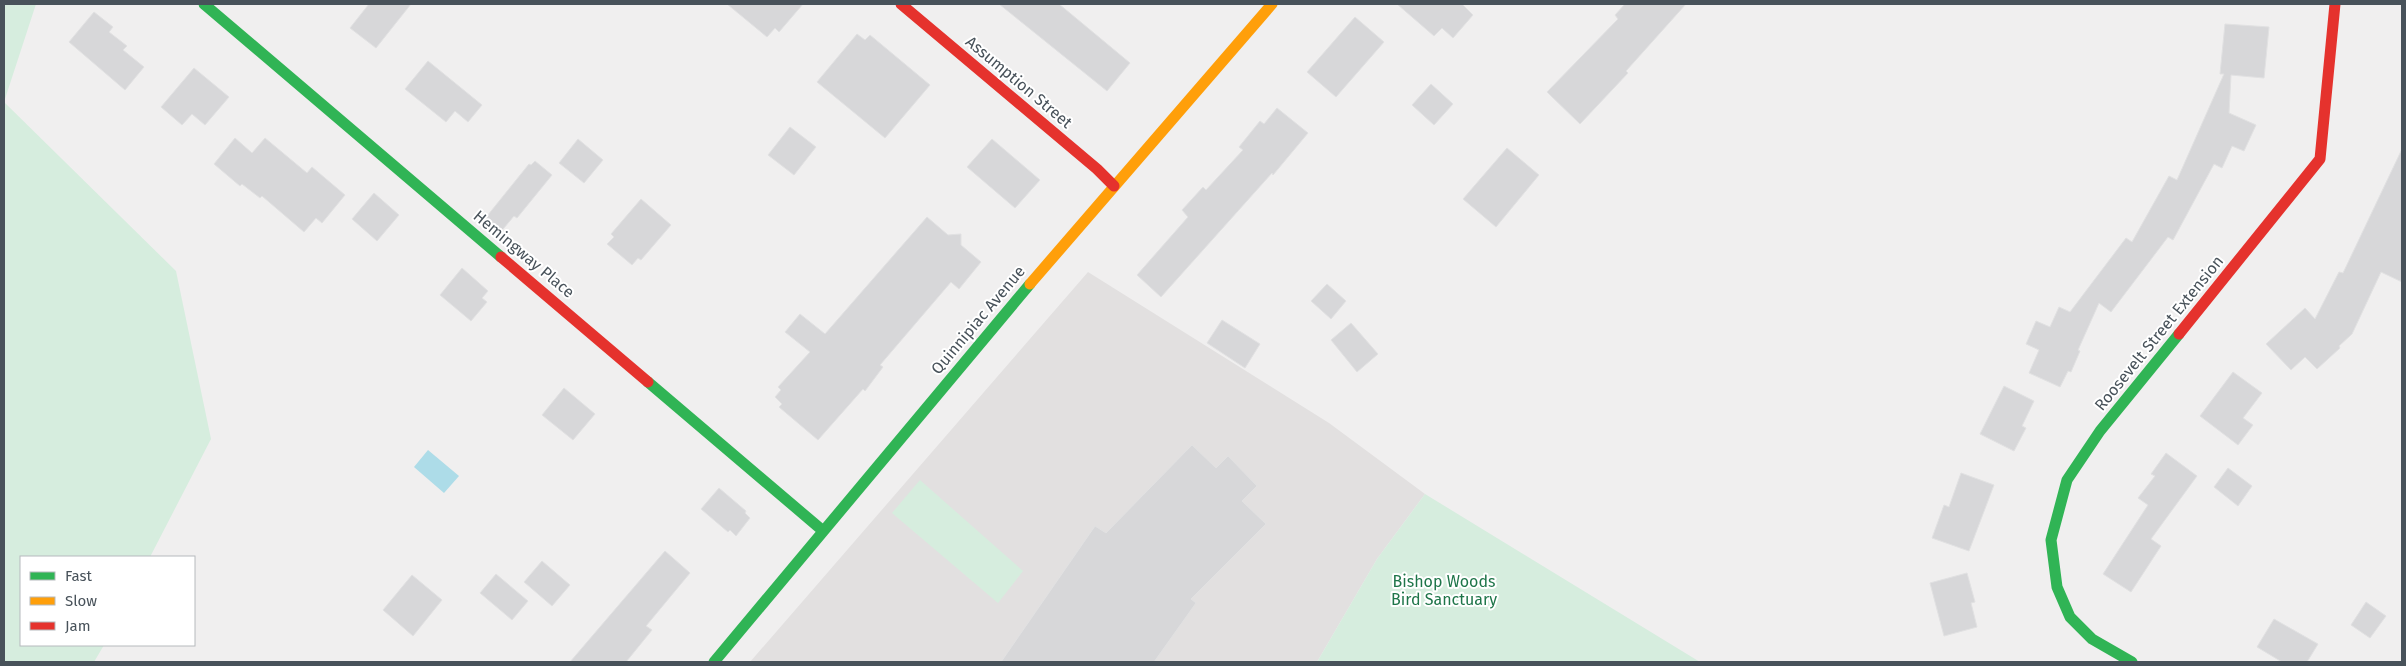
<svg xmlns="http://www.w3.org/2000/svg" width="2406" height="666" font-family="'Fira Sans',sans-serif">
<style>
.education{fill:#e2e0e0}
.green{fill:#d6edde}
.water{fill:#addce8}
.building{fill:#d7d7d9;stroke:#e1e1e2}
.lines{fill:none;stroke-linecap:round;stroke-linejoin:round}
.fast{stroke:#30b455;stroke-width:11}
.slow{stroke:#ff9f0a;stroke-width:11}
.jam{stroke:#e5322d;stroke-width:11}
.labels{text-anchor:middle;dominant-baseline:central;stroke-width:4;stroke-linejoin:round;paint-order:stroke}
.street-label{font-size:16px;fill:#48525a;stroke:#fff}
.park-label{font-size:16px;fill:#1e7549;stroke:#fff}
</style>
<rect width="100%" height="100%" fill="#f0efef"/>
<!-- education -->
<path class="education" d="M1088,272L1329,423L1425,494L1377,559L1317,662H750Z"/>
<!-- green -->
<path class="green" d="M4,4H36L4,102L176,271L211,439L150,557H21V645H104L94,662H4Z
M920,480L1023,571L998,603L892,513Z
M1425,494L1700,662H1317L1377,559Z"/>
<!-- water -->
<path class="water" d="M428,450L459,476L444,493L414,467Z"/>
<!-- building -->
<path class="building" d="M369,4H411L376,48L350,28Z
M727,4H803L779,32L775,28L767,37Z
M999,4H1059L1130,63L1107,91Z
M1397,4H1462L1473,15L1453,38L1442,28L1434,36Z
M1625,4H1686L1626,71L1628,73L1580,124L1547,92L1618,19L1615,15Z
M94,12L113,27L109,32L127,46L123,50L144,67L125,90L69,42Z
M1355,17L1384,42L1336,97L1307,72Z
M2225,24L2269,27L2264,78L2231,75L2229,113L2256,125L2244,151L2232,146L2222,168L2214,164L2173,240L2168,237L2111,312L2099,303L2078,350L2080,351L2071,372L2068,371L2060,387L2029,373L2039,350L2026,344L2036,321L2050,327L2059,307L2070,312L2126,238L2132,242L2169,176L2177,180L2224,74H2220Z
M857,34L865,40L870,35L930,85L885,138L817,82Z
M428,61L482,105L468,122L455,111L446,122L405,89Z
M194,68L229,97L205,125L192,114L182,125L161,107Z
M1431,84L1453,104L1434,125L1412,105Z
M1277,108L1308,133L1273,175L1272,173L1161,297L1137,275L1188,217L1182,210L1203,187L1206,190L1243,150L1239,147L1260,121L1264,124Z
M790,127L816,147L794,175L768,155Z
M235,138L252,153L265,138L307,173L312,167L345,195L322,223L316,218L304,232L262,196L260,198L242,184L240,186L214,164Z
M578,139L603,160L584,183L559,163Z
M992,139L1040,180L1015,208L967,167Z
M1507,148L1539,175L1496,227L1463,199Z
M2402,149V282L2381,272L2352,334L2339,346L2340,348L2317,369L2305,357L2291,370L2266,344L2305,308L2315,319L2339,272L2343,273Z
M535,161L552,175L517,218L514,216L499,234L483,221L529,164L531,165Z
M374,193L399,215L377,241L352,219Z
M641,199L671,225L641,260L638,258L632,265L607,244L614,237L611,234Z
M927,217L948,235L961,234V245L981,262L959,289L951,282L880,365L883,367L865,391L863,389L818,440L779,407L782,404L775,397L781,390L778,387L810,352L785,332L800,314L825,334Z
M462,268L488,291L482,298L487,302L471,321L440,295Z
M1327,284L1346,301L1331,319L1311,301Z
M1222,320L1260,344L1245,368L1207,343Z
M1351,323L1378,354L1357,372L1331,340Z
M2233,372L2262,393L2243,418L2253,425L2238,445L2200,416Z
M2004,386L2034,401L2022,426L2026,428L2014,451L1980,434Z
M564,388L595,414L573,440L542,415Z
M1192,445L1216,468L1228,456L1257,486L1242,501L1266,524L1191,599L1196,603L1154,662H1001L1095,526L1106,533Z
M2166,453L2197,476L2151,539L2161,546L2131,592L2103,574L2148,505L2138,498L2155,476L2151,474Z
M2228,468L2252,486L2238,506L2214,487Z
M1961,473L1994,485L1969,551L1932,538L1944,505L1949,507Z
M719,488L746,511L745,513L750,518L736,536L730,530L728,532L701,509Z
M665,551L690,573L646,626L652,630L626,662H570Z
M542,561L570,585L552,606L524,582Z
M1967,573L1975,602L1971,603L1977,627L1944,636L1930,583Z
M496,574L528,601L512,620L480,593Z
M412,575L442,600L413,636L383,610Z
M2366,602L2386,616L2370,638L2351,625Z
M2274,619L2318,644L2307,662H2282L2257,647Z"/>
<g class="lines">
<!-- fast -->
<path class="fast" d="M204,4L501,257
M648,382L822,530
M714,662L1030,284
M2132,662L2092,639L2070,617L2057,587L2051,540L2067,480L2100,431L2179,334"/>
<!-- slow -->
<path class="slow" d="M1030,284L1272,4"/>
<!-- jam -->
<path class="jam" d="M901,4L1097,169L1114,186
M501,257L648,382
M2179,334L2320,159L2335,4"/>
</g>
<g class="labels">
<!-- street labels -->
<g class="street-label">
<text transform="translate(1019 82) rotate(40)">Assumption Street</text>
<text transform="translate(524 254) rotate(40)">Hemingway Place</text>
<text transform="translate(978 320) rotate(-50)">Quinnipiac Avenue</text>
<text transform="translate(2159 333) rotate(-51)">Roosevelt Street Extension</text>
</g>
<!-- park labels -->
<g class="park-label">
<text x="1444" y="581">Bishop Woods<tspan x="1444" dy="18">Bird Sanctuary</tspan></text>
</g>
</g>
<!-- border -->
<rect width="2406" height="666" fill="none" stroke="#48525a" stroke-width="10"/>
<!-- legend -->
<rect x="20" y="556" width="175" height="90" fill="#ffffff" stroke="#b6babd"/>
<rect x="30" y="572" width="25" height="8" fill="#30b455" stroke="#b6babd"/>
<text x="65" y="581" font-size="15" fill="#48525a">Fast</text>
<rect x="30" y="597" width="25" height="8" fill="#ff9f0a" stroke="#b6babd"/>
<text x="65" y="606" font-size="15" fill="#48525a">Slow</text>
<rect x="30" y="622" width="25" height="8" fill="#e5322d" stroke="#b6babd"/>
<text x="65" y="631" font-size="15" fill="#48525a">Jam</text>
</svg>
